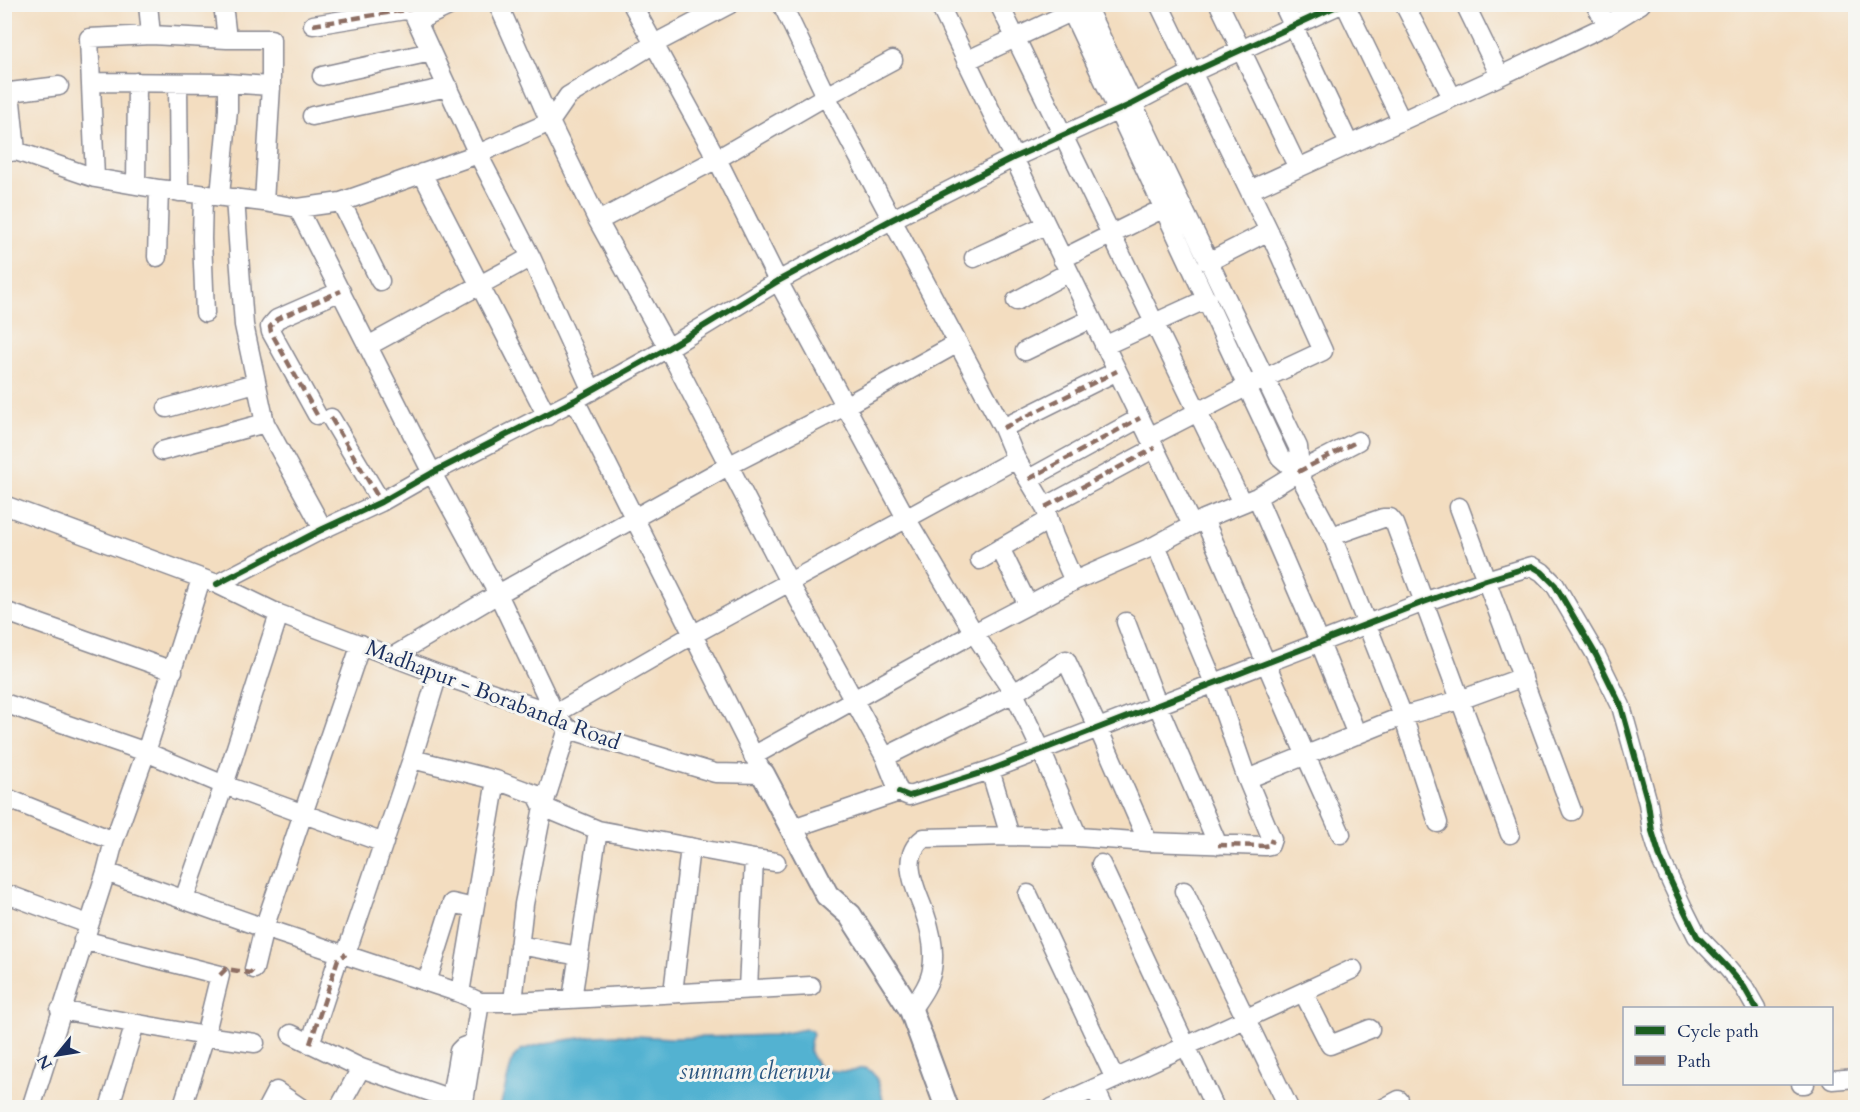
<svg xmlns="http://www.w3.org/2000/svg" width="1860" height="1112" font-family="Cardo,serif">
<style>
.water{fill:#53b2d1;stroke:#377098;stroke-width:1.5}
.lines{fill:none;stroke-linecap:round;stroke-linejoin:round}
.minor-casing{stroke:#87868f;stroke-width:21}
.tertiary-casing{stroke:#87868f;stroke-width:26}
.minor{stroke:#fff;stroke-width:18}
.tertiary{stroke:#fff;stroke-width:22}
.quiet{stroke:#8d6e63;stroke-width:4.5;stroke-dasharray:9 4.5;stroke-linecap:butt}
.cycleway-casing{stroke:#f6f6f2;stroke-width:10}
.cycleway{stroke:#1b5e20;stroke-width:6}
.labels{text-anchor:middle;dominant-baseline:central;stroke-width:6;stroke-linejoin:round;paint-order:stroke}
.street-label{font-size:22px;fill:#1b2f5e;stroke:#f6f6f2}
.water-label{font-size:24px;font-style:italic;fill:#2c5680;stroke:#f6f6f2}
</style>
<rect width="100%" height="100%" fill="#f6f6f2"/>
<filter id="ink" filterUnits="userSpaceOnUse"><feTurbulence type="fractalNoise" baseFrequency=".0167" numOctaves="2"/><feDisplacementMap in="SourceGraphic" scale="12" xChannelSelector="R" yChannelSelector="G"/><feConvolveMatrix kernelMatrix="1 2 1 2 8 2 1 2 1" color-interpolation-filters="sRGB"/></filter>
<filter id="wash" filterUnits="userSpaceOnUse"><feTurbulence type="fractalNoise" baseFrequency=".008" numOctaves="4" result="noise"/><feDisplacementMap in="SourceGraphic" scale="24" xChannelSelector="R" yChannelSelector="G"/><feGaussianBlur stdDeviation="1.35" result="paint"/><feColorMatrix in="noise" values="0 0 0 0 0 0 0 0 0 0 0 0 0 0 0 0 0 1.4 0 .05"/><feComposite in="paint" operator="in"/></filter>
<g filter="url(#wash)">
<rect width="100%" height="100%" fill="#f3ddc0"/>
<!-- water -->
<path class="water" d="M806,1029L811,1030L813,1034C806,1050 810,1055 820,1068C831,1071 843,1072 853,1071C857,1070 860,1068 863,1068C879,1069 882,1096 884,1107H500L513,1058L521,1050L545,1043L594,1036L617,1035L673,1038L774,1035Z"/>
</g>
<g filter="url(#ink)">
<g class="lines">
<defs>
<path id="minor" d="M148,4L151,35
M223,4L227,39
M409,4L478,154L531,257L592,391
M498,4L550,122L598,221L668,348L789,582L885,757L899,792L793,828
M632,4L717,159L778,281L906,518L974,633L1014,693L1041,750L1078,837
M782,4L826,96L1003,428L1016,459L1045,507L1054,536L1074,581
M939,4L1192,525
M999,4L1242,503
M1068,4L1280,457L1288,464L1295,467L1332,536L1403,716L1247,779
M1085,4L1298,447L1299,458L1295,467
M1219,4L1298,168
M1283,4L1349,144
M1345,4L1401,120
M1404,4L1452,97
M1465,4L1500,76
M1595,4L1607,25
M417,21L453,4
M313,25L411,9
M966,61L1071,12
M322,76L431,52
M91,82L226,83L271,86
M178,83L179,192
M312,116L448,87
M16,151L10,92L59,86
M4,153L16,151L95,178L159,189L264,202L298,208L341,202L478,154L550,122L568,96L654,44L730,4
M422,173L547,416
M95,178L89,38L151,35L227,39H271V86L264,202
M136,185L137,82
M1250,190L1500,76L1607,25L1641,4
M203,195L202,239L205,313
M220,196L228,110V83
M235,198L244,325L265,423L323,529
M341,202L380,281
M298,208L432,473L498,594L555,714L694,634L1016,459
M598,221L717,159L826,96L893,60
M157,257L159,189
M974,258L1046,225
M1062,259L1164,208
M1208,262L1269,231
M1016,301L1069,272
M368,346L531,257
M1104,346L1207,299
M1025,351L1091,319
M167,408L255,383
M317,415L271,332L270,327L277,319L341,291
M331,418L381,502
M1003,428L1117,371
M1149,437L1248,386L1323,351L1269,231L1159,4
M162,451L265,423
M1029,479L1140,418
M1257,497L1320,643L1357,735
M4,505L217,584L279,614L438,674L555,714L568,729L715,773L763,774L575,400
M1045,507L1155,448
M1459,507L1572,811
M1204,519L1306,756L1341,834
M1332,536L1383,518H1390L1395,524L1510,834
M1000,548L1028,605
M980,560L1049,520
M217,584L323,529L381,502L432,473L575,400L668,348L778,281L891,220L1013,158L1132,104L1193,72L1341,4
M4,611L173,671
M1126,622L1158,706L1218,845
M392,657L498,594L728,466L845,406L958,343
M4,703L146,752L224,785L384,843
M753,756L974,633L1074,581L1156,545L1204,519L1257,497L1298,472L1358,441
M885,757L1014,693L1066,660L1098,728L1148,842
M412,759L496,780L537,795L543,807L598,830L754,859L776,862
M990,770L1010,836
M899,792L909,796L990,770L1424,602L1486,580L1532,566L1542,572L1555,585L1596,655L1621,706L1648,803L1652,831L1661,860L1683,908L1697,936L1726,966L1744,987L1756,1008
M4,797L114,841
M1438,823L1403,716L1460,700L1523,677
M1101,864L1215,1108
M106,872L264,928L460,993L480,1002L463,1108
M1184,891L1289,1108
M4,893L88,924
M1028,894L1115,1079
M184,899L224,785L279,614
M83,940L220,975L205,1036L255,1043
M519,945L579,956
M254,969L264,928L361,644
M427,982L452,903L474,908
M748,989L754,859
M1303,992L1330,1045L1370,1029
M460,993L496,780
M673,993L690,847
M572,999L598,830
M480,1002H513L811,986
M513,1002L524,904L543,807L568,729
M60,1010L205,1036L182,1108
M911,1010C919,998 930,984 932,969C935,952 931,931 925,914C917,890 897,858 924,838L1010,836L1078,837L1148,842L1265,846L1270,845L1272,839L1247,779L1214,683L1156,545
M291,1034L361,1068L451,1099
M310,1044L338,959L346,954L412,759L438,674
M1832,1080L1856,1078
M1801,1084H1805
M1095,1088L1104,1108
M31,1108L106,872L114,841L146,752L201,579
M109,1108L135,1024
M267,1108L276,1091L301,1108
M339,1108L361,1068
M449,1108L459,1051L463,1047L473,1043
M1052,1108L1353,969
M1384,1108L1399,1100"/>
<path id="tertiary" d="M763,774L827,895L850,915L911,1010L947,1108"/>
</defs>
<!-- minor casing -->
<use href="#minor" class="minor-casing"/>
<!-- tertiary casing -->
<use href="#tertiary" class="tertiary-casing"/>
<!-- minor -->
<use href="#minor" class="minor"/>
<!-- tertiary -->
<use href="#tertiary" class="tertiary"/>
<!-- quiet -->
<path class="quiet" d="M313,25L411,9
M317,415L271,332L270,327L277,319L341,291
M331,418L381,502
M1003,428L1117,371
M1298,472L1358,441
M1029,479L1140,418
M1045,507L1155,448
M1218,845L1265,846L1270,845L1272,839
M220,975L226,969L250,973L254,969
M310,1044L338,959L346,954"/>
<defs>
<path id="cycleway" d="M217,584L323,529L381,502L432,473L575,400L668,348L778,281L891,220L1013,158L1132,104L1193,72L1341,4
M899,792L909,796L990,770L1424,602L1486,580L1532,566L1542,572L1555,585L1596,655L1621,706L1648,803L1652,831L1661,860L1683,908L1697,936L1726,966L1744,987L1756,1008"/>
</defs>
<!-- cycleway casing -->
<use href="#cycleway" class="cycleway-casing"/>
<!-- cycleway -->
<use href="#cycleway" class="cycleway"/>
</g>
</g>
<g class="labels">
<!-- street labels -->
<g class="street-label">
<text transform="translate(493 695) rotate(21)">Madhapur - Borabanda Road</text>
</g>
<!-- water labels -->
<g class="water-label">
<text x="755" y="1071">sunnam cheruvu</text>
</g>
</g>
<!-- margin -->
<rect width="1860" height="1112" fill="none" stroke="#f6f6f2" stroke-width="24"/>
<!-- legend -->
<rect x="1623" y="1007" width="210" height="78" fill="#f6f6f2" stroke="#9ea6b7" stroke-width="1.5"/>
<rect x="1635" y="1026" width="30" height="9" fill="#1b5e20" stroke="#9ea6b7" stroke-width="1.5"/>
<text x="1677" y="1037" font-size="18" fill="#1b2f5e">Cycle path</text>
<rect x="1635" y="1056" width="30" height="9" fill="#8d6e63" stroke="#9ea6b7" stroke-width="1.5"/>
<text x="1677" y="1067" font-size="18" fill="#1b2f5e">Path</text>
<!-- north arrow -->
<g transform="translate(57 1055) rotate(240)" stroke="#f6f6f2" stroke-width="4.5" paint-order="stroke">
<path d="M0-4.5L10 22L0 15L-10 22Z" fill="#1b2f5e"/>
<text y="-9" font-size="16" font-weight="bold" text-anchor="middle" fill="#1b2f5e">N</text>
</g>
</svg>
